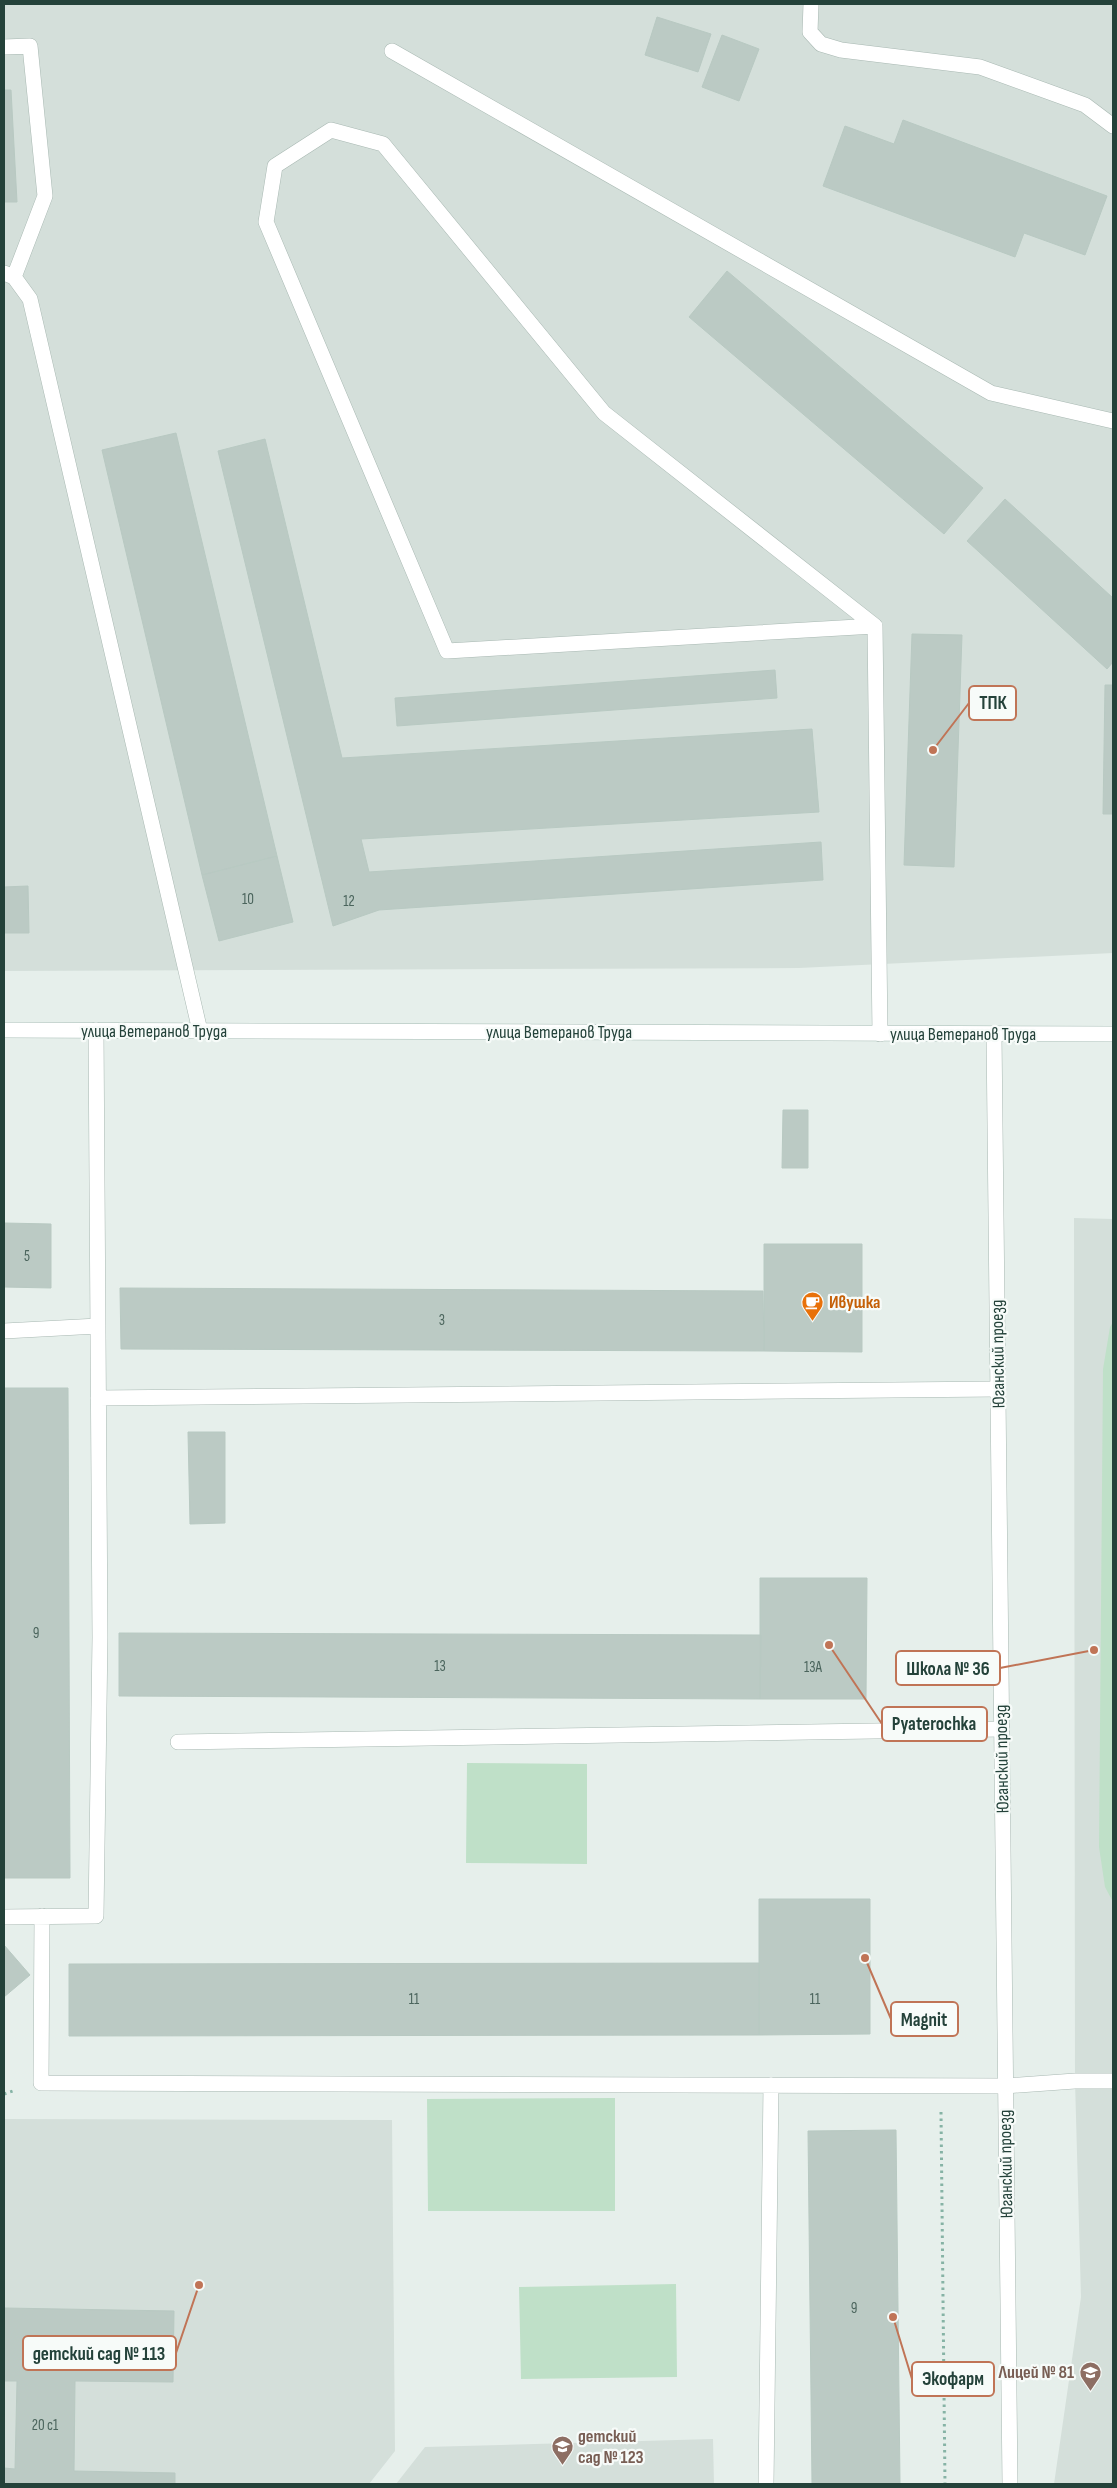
<svg xmlns="http://www.w3.org/2000/svg" width="1117" height="2488" font-family="'Sofia Sans Condensed',sans-serif">
<style>
.built{fill:#d4dfda}
.green{fill:#bfe0c8}
.building{fill:#bbcac4;stroke:#b8c9c2}
.lines{fill:none;stroke-linecap:round;stroke-linejoin:round}
.service-casing{stroke:#a8b8b2;stroke-width:16}
.minor-casing{stroke:#a8b8b2;stroke-width:16}
.secondary-casing{stroke:#a4bbb3;stroke-width:16}
.path{stroke:#86b3a5;stroke-width:3;stroke-dasharray:2.5 4;stroke-linecap:butt}
.service{stroke:#fff;stroke-width:15}
.minor{stroke:#fff;stroke-width:15}
.secondary{stroke:#fff;stroke-width:15}
.labels{text-anchor:middle;dominant-baseline:central;stroke-width:4.5;stroke-linejoin:round;paint-order:stroke}
.number-label{font-size:15px;fill:#4a645c}
.street-label{font-size:18px;fill:#24423a;stroke:#f7fbf9}
.food-label{font-size:18px;font-weight:bold;fill:#c56008;stroke:#f7fbf9;text-anchor:start}
.education-label{font-size:18px;font-weight:bold;fill:#785e54;stroke:#f7fbf9;text-anchor:end}
.leader{fill:none;stroke:#c07456;stroke-width:2}
.callout-dot{fill:#c07456;stroke:#f7fbf9;stroke-width:2}
.callout{fill:#f7fbf9;stroke:#c07456;stroke-width:2}
.callout-label{font-size:19px;text-anchor:middle;font-weight:bold;fill:#24423a}
</style>
<rect width="100%" height="100%" fill="#e6efeb"/>
<!-- built -->
<path class="built" d="M4,4H1113V953L799,968L4,971Z
M1074,1218L1113,1219V2484H1054L1081,2297L1075,2081Z
M4,2119L392,2120L395,2451L369,2484H4Z
M713,2439L714,2484H396L425,2447Z"/>
<!-- green -->
<path class="green" d="M1113,1322V1902L1105,1887L1099,1847L1103,1369L1110,1327Z
M467,1763L587,1764V1864L466,1863Z
M615,2098V2211H428L427,2099Z
M676,2284L677,2377L521,2379L519,2287Z"/>
<!-- building -->
<path class="building" d="M657,17L711,34L698,72L645,55Z
M722,35L759,49L739,101L702,87Z
M4,90H11L17,202H4Z
M903,120L1107,196L1085,255L1024,233L1015,257L823,186L845,126L894,144Z
M727,271L983,488L944,534L689,317Z
M176,433L277,856L202,875L102,450Z
M265,439L342,758L812,729L819,812L361,839L369,872L821,842L823,880L379,910L333,926L218,451Z
M1005,499L1113,598V662L1107,669L967,541Z
M912,634L962,635L954,867L904,865Z
M775,670L777,698L397,726L395,698Z
M1105,685H1113V814H1103Z
M277,856L293,922L219,941L202,875Z
M28,886L29,933H4V887Z
M783,1110H808V1168H782Z
M4,1223L51,1224V1288L4,1287Z
M764,1244H862V1352L764,1351Z
M120,1288L763,1291L764,1351L121,1349Z
M4,1388H68L70,1878H4Z
M188,1432H225V1523L190,1524Z
M760,1578H867L866,1699H760Z
M119,1633L761,1635L760,1699L119,1696Z
M759,1899H870V2034L759,2035Z
M4,1945L30,1975L4,1997Z
M759,1963V2035L69,2036V1964Z
M896,2130L900,2484H812L808,2131Z
M4,2308L174,2311L173,2382L75,2381L74,2471L175,2473V2484H4V2468L15,2469L17,2381H4Z"/>
<g class="lines">
<defs>
<path id="service" d="M811,4L810,32L821,44L841,50L980,67L1085,105L1113,126
M4,47L30,46L45,196L14,277
M392,51L991,393L1113,421
M4,273L14,277L30,299L200,1031
M875,626L447,651L266,222L275,166L331,130L383,144L604,413L875,626L880,1034
M4,1331L98,1326
M98,1398L998,1389
M178,1742L1002,1729
M42,1916L41,2083L1005,2086L1075,2081H1113
M4,1917L96,1916L100,1637L96,1030
M766,2484L771,2085"/>
<path id="minor" d="M994,1034L1010,2484"/>
<path id="secondary" d="M4,1030L1113,1034"/>
</defs>
<!-- service casing -->
<use href="#service" class="service-casing"/>
<!-- minor casing -->
<use href="#minor" class="minor-casing"/>
<!-- secondary casing -->
<use href="#secondary" class="secondary-casing"/>
<!-- path -->
<path class="path" d="M4,2094L16,2090
M941,2112L945,2484"/>
<!-- service -->
<use href="#service" class="service"/>
<!-- minor -->
<use href="#minor" class="minor"/>
<!-- secondary -->
<use href="#secondary" class="secondary"/>
</g>
<!-- icons -->
<defs>
<symbol id="cafe-pin" viewBox="-11 -11 22 30"><path d="M0 17L-7.5 6A9.5 9.5 0 1 1 7.5 6Z" fill="#e8710a" stroke="#f7fbf9"/><path d="M-5.5-4.5H6V0H3Q3 3.5 0 3.5H-2.5Q-5.5 3.5-5.5 0ZM3-3.2v2h1.7v-2ZM-6 4.5H4V6H-6Z" fill="#fff"/></symbol>
<symbol id="school-pin" viewBox="-11 -11 22 30"><path d="M0 17L-7.5 6A9.5 9.5 0 1 1 7.5 6Z" fill="#8d6e63" stroke="#f7fbf9"/><path d="M0-5L7-2L0 1L-7-2ZM-4 1L0 2.5L4 1V4Q0 6-4 4Z" fill="#fff"/></symbol>
</defs>
<g fill-rule="evenodd">
<use href="#cafe-pin" x="800" y="1290" width="25" height="34"/>
<use href="#school-pin" x="1078" y="2360" width="25" height="34"/>
<use href="#school-pin" x="550" y="2434" width="25" height="34"/>
</g>
<g class="labels">
<!-- number labels -->
<g class="number-label">
<text x="248" y="899">10</text>
<text x="349" y="901">12</text>
<text x="27" y="1256">5</text>
<text x="442" y="1320">3</text>
<text x="36" y="1633">9</text>
<text x="440" y="1666">13</text>
<text x="813" y="1667">13А</text>
<text x="414" y="1999">11</text>
<text x="815" y="1999">11</text>
<text x="854" y="2308">9</text>
<text x="45" y="2425">20 с1</text>
</g>
<!-- street labels -->
<g class="street-label">
<text x="154" y="1031">улица Ветеранов Труда</text>
<text x="559" y="1032">улица Ветеранов Труда</text>
<text x="963" y="1034">улица Ветеранов Труда</text>
<text transform="translate(998 1354) rotate(-91)">Юганский проезд</text>
<text transform="translate(1002 1759) rotate(-91)">Юганский проезд</text>
<text transform="translate(1006 2164) rotate(-91)">Юганский проезд</text>
</g>
<!-- food labels -->
<g class="food-label">
<text x="829" y="1302">Ивушка</text>
</g>
<!-- education labels -->
<g class="education-label">
<text x="1074" y="2372">Лицей № 81</text>
<text x="578" y="2436" text-anchor="start">детский<tspan x="578" dy="21">сад № 123</tspan></text>
</g>
</g>
<!-- callouts -->
<path class="leader" d="M933 750L969 703M1094 1650L1000 1668M829 1645L882 1724M865 1958L891 2019M199 2285L176 2353M893 2317L912 2379"/>
<g class="callout-dot">
<circle cx="933" cy="750" r="5"/>
<circle cx="1094" cy="1650" r="5"/>
<circle cx="829" cy="1645" r="5"/>
<circle cx="865" cy="1958" r="5"/>
<circle cx="199" cy="2285" r="5"/>
<circle cx="893" cy="2317" r="5"/>
</g>
<g class="callout">
<rect x="969" y="686" width="47" height="34" rx="5"/>
<rect x="896" y="1651" width="104" height="34" rx="5"/>
<rect x="882" y="1707" width="105" height="34" rx="5"/>
<rect x="891" y="2002" width="67" height="34" rx="5"/>
<rect x="23" y="2336" width="153" height="34" rx="5"/>
<rect x="912" y="2362" width="82" height="34" rx="5"/>
</g>
<g class="callout-label">
<text x="993" y="709">ТПК</text>
<text x="948" y="1675">Школа № 36</text>
<text x="934" y="1730">Pyaterochka</text>
<text x="924" y="2026">Magnit</text>
<text x="99" y="2360">детский сад № 113</text>
<text x="953" y="2385">Экофарм</text>
</g>
<!-- border -->
<rect width="1117" height="2488" fill="none" stroke="#24423a" stroke-width="10"/>
</svg>
